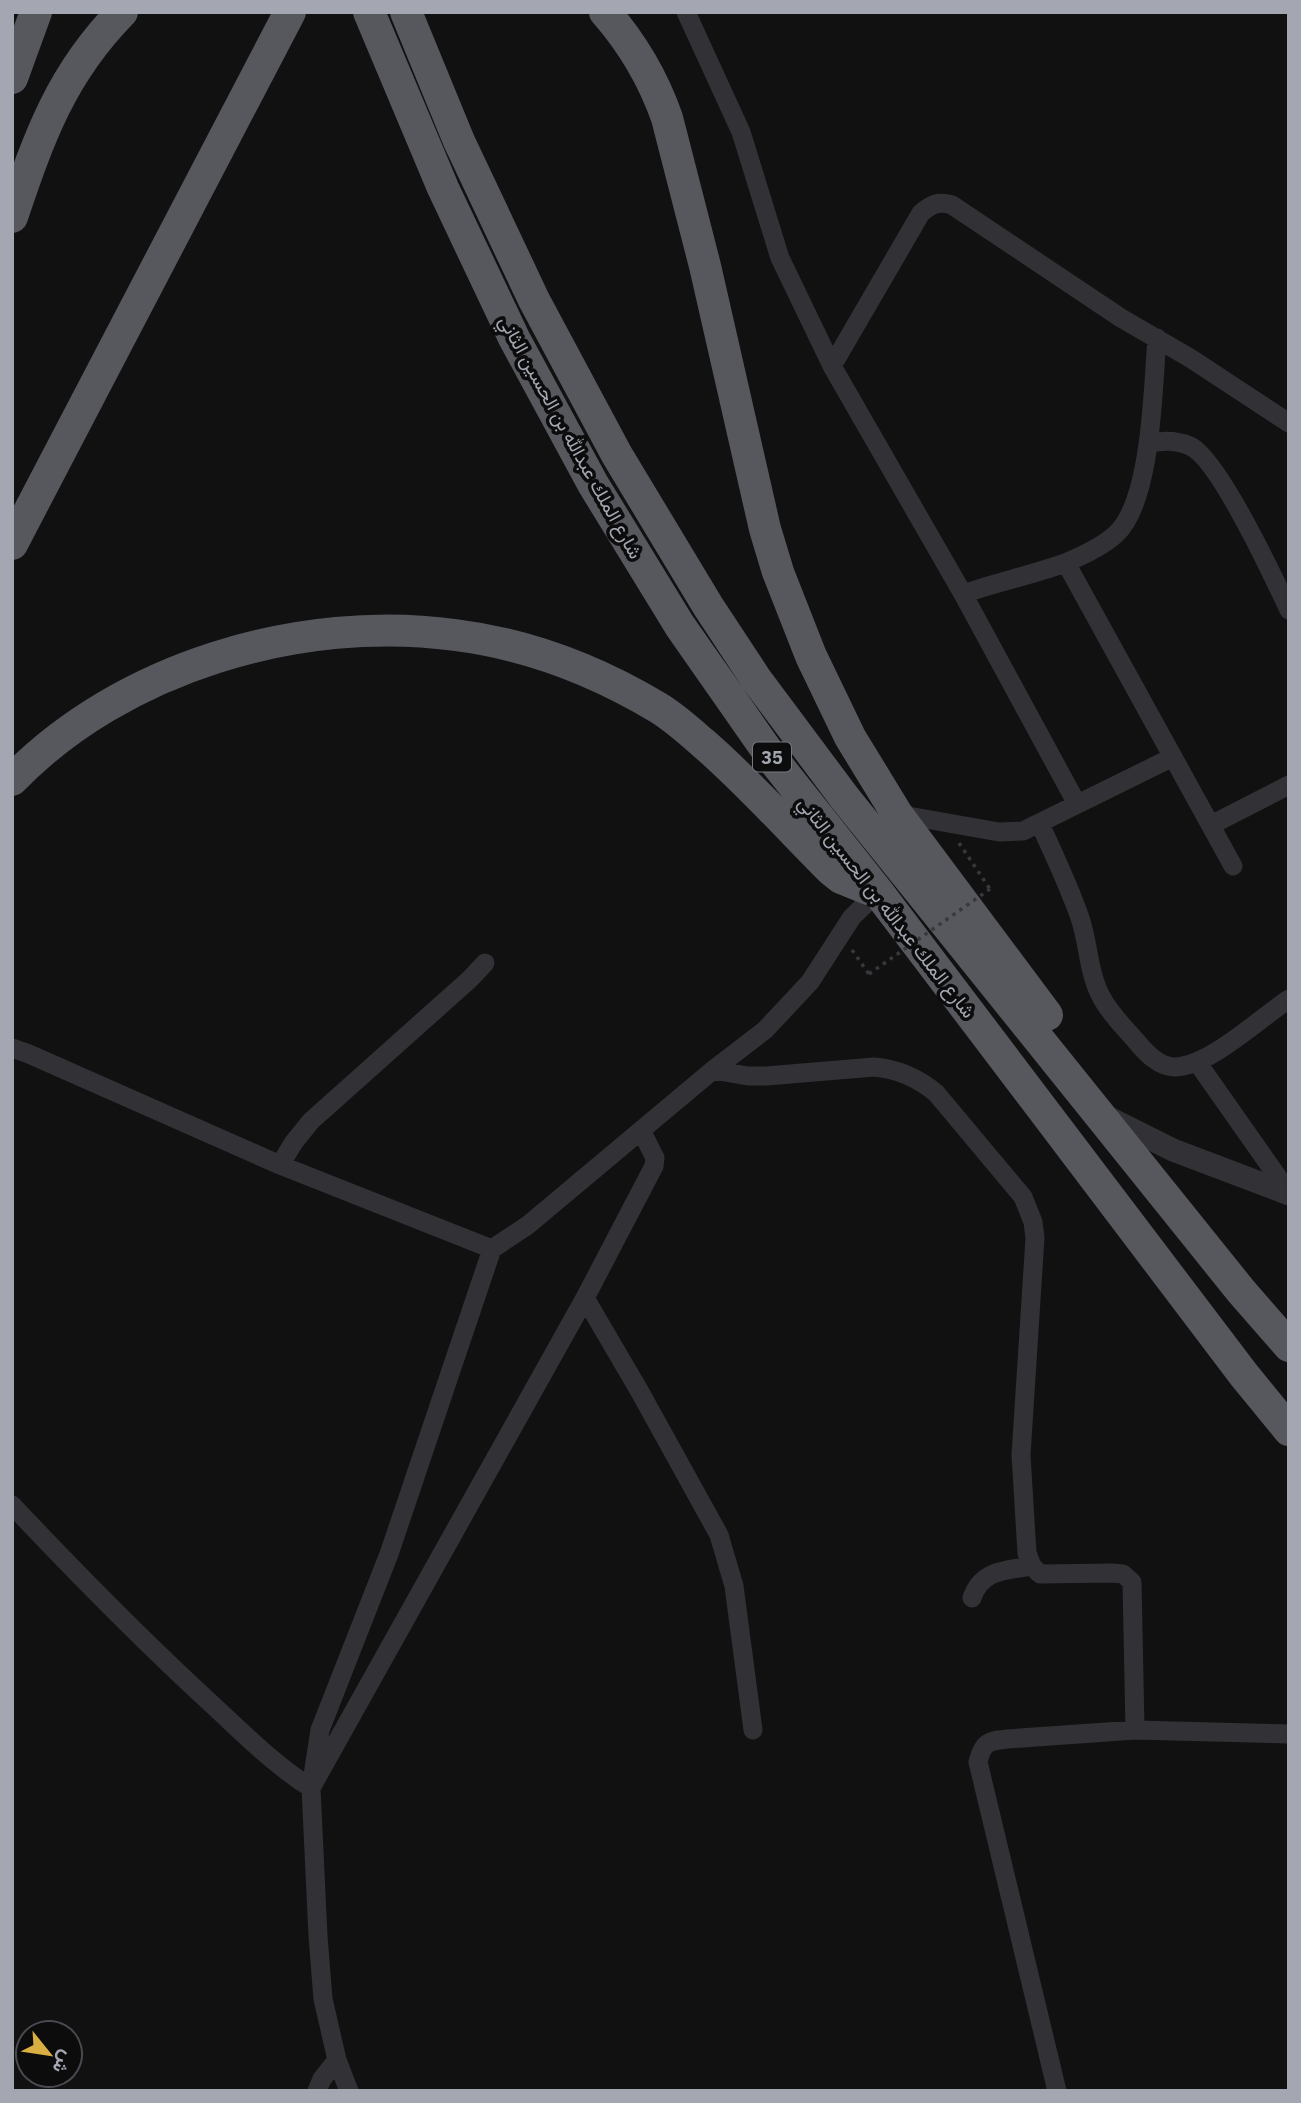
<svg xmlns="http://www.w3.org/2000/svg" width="1301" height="2103" font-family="'IBM Plex Sans',Vazirmatn,sans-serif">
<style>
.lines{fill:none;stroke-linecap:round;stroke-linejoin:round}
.path{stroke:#38393d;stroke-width:3.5;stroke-dasharray:3.5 5;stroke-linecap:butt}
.minor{stroke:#323236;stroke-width:19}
.tertiary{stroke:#323236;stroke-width:23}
.trunk{stroke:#56585e;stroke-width:32}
.path-bridge{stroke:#38393d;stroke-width:3.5;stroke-dasharray:3.5 5;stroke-linecap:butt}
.labels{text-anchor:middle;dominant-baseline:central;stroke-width:7;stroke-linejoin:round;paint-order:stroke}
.shield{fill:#0c0c0d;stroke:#767880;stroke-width:2}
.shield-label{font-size:18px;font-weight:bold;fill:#a4a7b1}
.street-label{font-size:19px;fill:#a4a7b1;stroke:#0c0c0d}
</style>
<rect width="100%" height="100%" fill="#111112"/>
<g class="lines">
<!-- path -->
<path class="path" d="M959,843L990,889
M852,950L869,974"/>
<!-- minor -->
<path class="minor" d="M686,12L741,132L780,258L832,366L963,594L1077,804
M832,366L921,213C932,204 938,201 952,205L1121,318L1190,358L1289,423
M1148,444C1162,440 1176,440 1190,446C1218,458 1274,578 1289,610
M1066,563L1233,866
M963,594C997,582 1032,575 1065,563C1082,556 1103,546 1116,534C1152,501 1153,385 1157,338
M897,814L999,832L1023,831L1173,757
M1040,824C1054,855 1069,886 1080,918C1089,944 1088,975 1103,1000C1112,1016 1125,1028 1136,1041C1146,1053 1159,1067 1175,1067C1210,1066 1260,1018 1289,999
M1211,825L1289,785
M12,1048L29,1054L280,1165L492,1249
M1197,1062L1289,1193
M713,1070L748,1076H766L874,1067C898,1069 918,1078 936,1093L1023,1197L1033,1222L1035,1238L1021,1455L1027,1553L1032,1566L1040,1574L1112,1573L1123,1574L1132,1582L1135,1730
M280,1165L294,1142L311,1121L470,979L485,963
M585,1298L654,1166L655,1158L642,1132
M12,1505C78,1575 146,1644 217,1709C247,1737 276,1766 311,1788L585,1298L640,1392L719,1535L734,1586L753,1730
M972,1598C981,1570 1006,1570 1032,1566
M317,2091L322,2079L337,2060
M349,2091L337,2060L323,1999L318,1936L311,1788L320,1730L389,1554L492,1249L528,1225L713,1070L765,1030L810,982L852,917L878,892
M1057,2091L978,1762C983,1742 988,1741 1007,1739L1135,1730L1289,1734"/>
<!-- tertiary -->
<path class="tertiary" d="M1105,1116L1173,1150L1289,1194"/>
<!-- trunk -->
<path class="trunk" d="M369,12L443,188L514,338L593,484L680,626L775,762L878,892L1244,1375L1289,1430
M406,12L459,141L534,300L617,455L708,606L756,679L844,797L1241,1291L1289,1346
M605,12C633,44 653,78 667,118L705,266L765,529L778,572L811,656L850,737L897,814L1047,1015
M12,78L36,12
M12,217C39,137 61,74 122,12
M12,544L290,12
M12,780C121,667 301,614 455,635C527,644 595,670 657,707C674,717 689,731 703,743C749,783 788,827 831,870L841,878L868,889"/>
<!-- path-bridge -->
<path class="path-bridge" d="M869,974L990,889"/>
</g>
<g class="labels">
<!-- shield labels -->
<rect class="shield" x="753" y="742.5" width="38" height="29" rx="5"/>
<g class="shield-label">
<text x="772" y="757">35</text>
</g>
<!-- street labels -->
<g class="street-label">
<text transform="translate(571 437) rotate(61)">شارع الملك عبدالله بن الحسين الثاني</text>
<text transform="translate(887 907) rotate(52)">شارع الملك عبدالله بن الحسين الثاني</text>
</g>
</g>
<!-- border -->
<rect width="1301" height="2103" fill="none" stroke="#a4a7b1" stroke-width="28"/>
<!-- north arrow -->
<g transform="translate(49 2054) rotate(120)"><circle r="33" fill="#0c0c0d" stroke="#494a4f" stroke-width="2"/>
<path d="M0-5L12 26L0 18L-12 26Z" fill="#d9af42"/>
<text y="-10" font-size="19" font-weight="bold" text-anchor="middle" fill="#a4a7b1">ش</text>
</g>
</svg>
